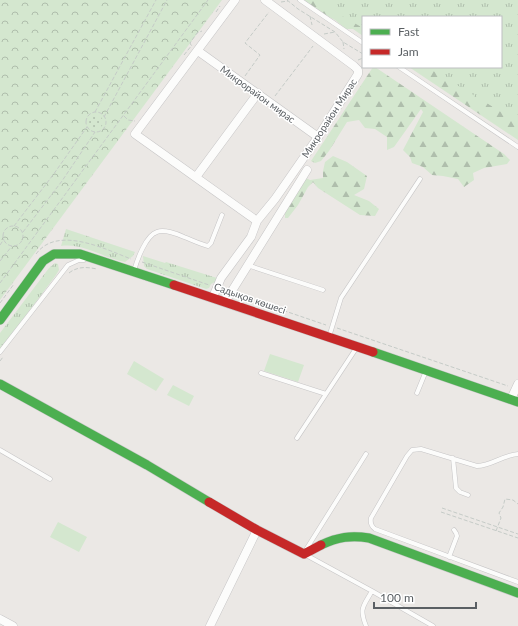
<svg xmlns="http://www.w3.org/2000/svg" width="518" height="626" font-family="Lato,sans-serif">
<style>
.grass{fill:url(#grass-tufts)}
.forest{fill:url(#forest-firs)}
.park{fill:url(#park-crowns)}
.garden{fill:url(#garden-dots)}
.pitch{fill:#d4e7cf}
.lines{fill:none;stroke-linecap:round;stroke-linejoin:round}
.lane-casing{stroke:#c6c5c6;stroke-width:5}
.street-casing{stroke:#c6c5c6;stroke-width:9}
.fast-casing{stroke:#c7c7c7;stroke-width:10}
.jam-casing{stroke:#c7c7c7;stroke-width:10}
.path{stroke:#c5cbc7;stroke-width:1;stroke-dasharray:4 2;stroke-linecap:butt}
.lane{stroke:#fcfcfb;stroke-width:4}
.street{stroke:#fcfcfb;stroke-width:8}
.fast{stroke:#4caf50;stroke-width:9}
.jam{stroke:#c62828;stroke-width:9}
.labels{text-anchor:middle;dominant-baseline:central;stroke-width:3;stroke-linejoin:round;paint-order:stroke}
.street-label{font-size:10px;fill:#5a5f63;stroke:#fff}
</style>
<defs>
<pattern id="grass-tufts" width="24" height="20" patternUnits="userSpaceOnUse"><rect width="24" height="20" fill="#d4e7cf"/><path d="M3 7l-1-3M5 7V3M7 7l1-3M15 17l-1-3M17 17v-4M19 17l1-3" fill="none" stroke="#afbeac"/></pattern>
<pattern id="forest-firs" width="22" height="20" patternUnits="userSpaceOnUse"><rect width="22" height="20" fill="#d4e7cf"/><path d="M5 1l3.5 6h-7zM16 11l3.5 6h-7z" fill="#afbeac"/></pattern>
<pattern id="park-crowns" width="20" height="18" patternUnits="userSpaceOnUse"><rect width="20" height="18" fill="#d4e7cf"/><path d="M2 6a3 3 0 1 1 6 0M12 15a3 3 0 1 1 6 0" fill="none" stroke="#afbeac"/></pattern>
<pattern id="garden-dots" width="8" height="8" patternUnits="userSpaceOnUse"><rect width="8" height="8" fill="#d4e7cf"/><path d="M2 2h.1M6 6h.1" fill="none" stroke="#afbeac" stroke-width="1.8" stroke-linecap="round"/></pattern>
</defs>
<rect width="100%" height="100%" fill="#ebe8e5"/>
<!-- grass -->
<path class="grass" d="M312,0H518V136L413,67H501V17H363V34Z
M66,229L135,252L133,256L125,262C103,258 84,243 61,246Z
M143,256L165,263L166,262L217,278L215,282L211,284L209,288L206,289L147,269L144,266Z
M55,263L58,264L59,270L56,275L0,350V333L49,268Z"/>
<!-- forest -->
<path class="forest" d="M303,0H316L332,11L340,10L342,16L363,28V36L353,29H346L335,20L327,16Z
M373,67H375L504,154L510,160L507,164L484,168L473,173L474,180L464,187L458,179L443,176L432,175L423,167L412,163L410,157L403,150L423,112L421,109L394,147L387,150V137L375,129L365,128L359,120L347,122L329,151L321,161L315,163L311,161Z
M409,67H427L518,122V140Z
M333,156L347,162L367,176L364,189L354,195L369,201L379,209L375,216L360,215L318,188L313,182L308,187L298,205L288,218H285V213L306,178L310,180L323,178V171L325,162Z"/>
<!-- park -->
<path class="park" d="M0,0H222L0,300Z"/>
<!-- garden -->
<path class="garden" d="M89 122a7 7 0 1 1 14 0a7 7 0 1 1-14 0Z"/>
<!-- pitch -->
<path class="pitch" d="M270,354L304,365L298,382L264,371Z
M134,361L164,379L156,391L127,374Z
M173,385L194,396L189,406L167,395Z
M58,522L87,537L79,552L50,537Z"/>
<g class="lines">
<defs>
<path id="lane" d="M300,0L363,43
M399,67L518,147
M247,265L323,290
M134,271C137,260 146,235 157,232C164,229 178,234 184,237C192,240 200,244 208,246L211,243L222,215
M329,337L341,298L420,179
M0,352L68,265L79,260H84
M261,373L326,394
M417,393L426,371
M297,438L357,347
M0,450L50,479
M518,454C503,455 491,466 477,466L421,449L412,450L407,456L371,518C370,523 371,526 375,529L518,582
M453,458L456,488L460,492L468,495
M307,548L366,454
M306,555L372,591C363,607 359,608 366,626
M449,557L457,536L456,533L454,530
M372,591L433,626"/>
<path id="street" d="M235,0L135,134L257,221
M198,51L318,137
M196,177L258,93
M213,297L221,278L251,237L257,221L275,199L318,137L358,74V70L354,66L265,0
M225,302L307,170
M511,399L518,384
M0,619L13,626
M210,626L257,530"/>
<path id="fast" d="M0,320L43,261L54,254H80L174,285
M373,352L518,402
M0,384L147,465L209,502
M321,545C338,537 351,535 369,538L518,593"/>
<path id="jam" d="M174,285L373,352
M209,502L257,530L304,554L321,545"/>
</defs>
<!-- lane casing -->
<use href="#lane" class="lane-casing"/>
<!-- street casing -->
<use href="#street" class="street-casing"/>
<!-- fast casing -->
<use href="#fast" class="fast-casing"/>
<!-- jam casing -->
<use href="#jam" class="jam-casing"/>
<!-- path -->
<path class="path" d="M287,0L298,9L335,32L343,42L363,54
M281,2L288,1
M216,12L220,6
M310,16L312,25
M324,34L335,32
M343,42L344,49
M191,45L190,43L197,33L202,31
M184,55L192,45
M358,60L363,58
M245,76L260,55L245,43L269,12
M275,96L313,46
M95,112L156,0
M86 122a10 10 0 1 1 20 0a10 10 0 1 1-20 0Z
M124,116L128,120L135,121
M104,117L167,0
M14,226L53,175L87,127
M3 236a10 10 0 1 1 20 0a10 10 0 1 1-20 0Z
M23,232L62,181L95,132
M0,245L4,239
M36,254C57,225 105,249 131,259
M0,261L12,246
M142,262L209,285
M69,273C78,266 87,267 97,269
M0,283L208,0
M238,295L326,325
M0,303L14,284
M337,328L508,386
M0,361L3,357
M442,508L518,534
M441,512L518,538
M496,531L501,518L499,513L503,507L505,499L513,500L518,504"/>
<!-- lane -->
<use href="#lane" class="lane"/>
<!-- street -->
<use href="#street" class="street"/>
<!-- fast -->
<use href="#fast" class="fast"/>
<!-- jam -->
<use href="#jam" class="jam"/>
</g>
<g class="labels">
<!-- street labels -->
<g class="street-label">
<text transform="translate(258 94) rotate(36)">Микрорайон мирас</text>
<text transform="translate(329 118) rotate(-57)">Микрорайон Мирас</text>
<text transform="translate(250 298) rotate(19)">Садықов көшесі</text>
</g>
</g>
<!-- legend -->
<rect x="362" y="16" width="140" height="52" fill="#ffffff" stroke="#bdbfc1"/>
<rect x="370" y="29" width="20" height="6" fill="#4caf50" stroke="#bdbfc1"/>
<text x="398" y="36" font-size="12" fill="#5a5f63">Fast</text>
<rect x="370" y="49" width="20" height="6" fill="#c62828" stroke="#bdbfc1"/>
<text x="398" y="56" font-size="12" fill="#5a5f63">Jam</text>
<!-- scale -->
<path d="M374 602v6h102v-6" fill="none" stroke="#5a5f63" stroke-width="2"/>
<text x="380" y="602" font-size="12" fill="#5a5f63" stroke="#ffffff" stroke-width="3" paint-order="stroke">100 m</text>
</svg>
